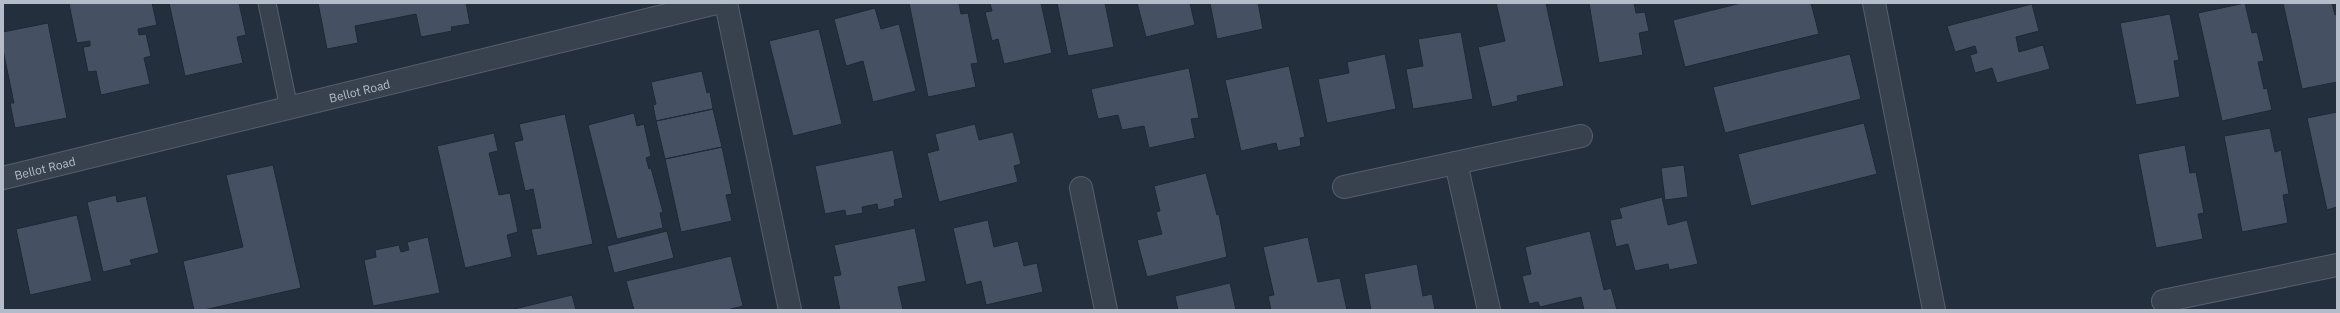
<svg xmlns="http://www.w3.org/2000/svg" width="2340" height="313" font-family="'IBM Plex Sans',sans-serif">
<style>
.building{fill:#455162;stroke:#1f2835}
.lines{fill:none;stroke-linecap:round;stroke-linejoin:round}
.lane-casing{stroke:#565f6c;stroke-width:19}
.street-casing{stroke:#565f6c;stroke-width:24}
.lane{stroke:#38414e;stroke-width:17}
.street{stroke:#38414e;stroke-width:22}
.labels{text-anchor:middle;dominant-baseline:central;stroke-width:3;stroke-linejoin:round;paint-order:stroke}
.street-label{font-size:12px;fill:#b4bcc9;stroke:#1d2633}
</style>
<rect width="100%" height="100%" fill="#242f3e"/>
<!-- building -->
<path class="building" d="M74,3H152L157,25L138,29L139,35L146,34L151,56L144,58L150,84L101,95L96,71L88,72L83,47L90,46V41L77,43L69,4Z
M169,3H239L246,35L237,37L243,63L185,76Z
M318,3H466L470,24L451,27L452,31L421,37L416,14L355,26L358,43L327,49Z
M909,3H959L961,14L968,13L978,63L971,64L976,87L928,97Z
M990,3H1041L1052,53L1004,64L998,39L992,41L985,12L992,11Z
M1057,3H1105L1114,47L1068,56Z
M1137,3H1190L1195,25L1146,37Z
M1210,3H1258L1263,29L1217,39Z
M1496,3H1546L1564,86L1517,96L1518,101L1492,107L1478,47L1505,41Z
M1589,3H1634L1636,13L1645,12L1649,31L1639,33L1643,55L1599,63Z
M1741,3H1811L1819,34L1685,67L1673,20Z
M2245,3L2252,33L2257,32L2264,61L2258,62L2264,89L2267,88L2272,110L2222,121L2198,13Z
M2283,3H2332L2335,15L2337,14V82L2302,89Z
M2032,4L2039,31L2016,37L2019,52L2043,45L2050,69L1997,83L1992,68L1975,73L1970,55L1977,53L1975,46L1955,52L1947,26Z
M875,8L881,29L899,24L916,91L873,102L863,61L846,66L834,19Z
M2170,14L2179,60L2174,61L2180,97L2136,105L2120,23Z
M48,23L67,118L15,128L10,103H14L3,50V32Z
M819,29L842,124L793,136L769,41Z
M1461,32L1473,99L1413,109L1406,69L1423,66L1418,39Z
M1385,54L1396,109L1327,123L1318,79L1349,73L1347,62Z
M1850,54L1861,99L1725,133L1713,87Z
M1289,66L1305,137L1300,138L1301,146L1278,151L1276,143L1241,151L1225,80Z
M1189,68L1199,118L1191,119L1195,138L1149,148L1144,126L1122,130L1118,115L1098,119L1091,89Z
M702,71L707,93L710,92L713,109L656,121L653,105L656,104L651,82Z
M713,109L722,147L665,159L656,121Z
M2337,112V207L2327,210L2307,118Z
M634,113L637,126L644,124L651,156L646,158L649,169L651,168L663,212L660,213L663,228L617,239L588,125Z
M565,114L593,244L537,256L531,229L541,228L533,189L525,191L514,142L523,140L519,124Z
M1864,123L1877,174L1751,206L1738,154Z
M975,124L979,140L1013,132L1021,164L1014,166L1018,182L939,202L927,153L939,150L935,134Z
M2270,128L2275,152L2281,150L2289,194L2283,195L2288,223L2242,232L2224,136Z
M494,133L498,151L489,153L499,195L510,193L518,232L507,235L512,257L465,268L437,146Z
M2185,145L2190,173L2196,172L2204,213L2198,214L2203,239L2156,248L2138,154Z
M722,147L732,194L726,195L732,221L681,232L665,159Z
M893,150L903,198L894,200L895,206L878,210L877,204L862,207L863,213L846,216L845,210L825,214L815,166Z
M273,165L301,288L204,310H194L183,261L243,247L226,175Z
M1684,165L1688,197L1665,200L1661,168Z
M1206,173L1217,215L1219,214L1227,257L1147,277L1137,240L1162,234L1156,212L1160,211L1154,186Z
M116,195L117,202L146,196L159,253L130,260L132,265L103,272L87,202Z
M1662,197L1668,225L1687,220L1698,264L1669,270L1668,264L1635,271L1628,244L1616,247L1610,220L1622,218L1619,208Z
M77,215L92,281L30,295L16,229Z
M988,220L994,247L1018,241L1024,266L1037,263L1043,292L986,305L981,281L966,285L953,228Z
M915,228L926,281L898,287L903,310H840L833,276L841,275L834,245Z
M667,231L674,258L614,273L607,246Z
M1590,231L1604,290L1611,288L1617,310H1584L1581,297L1540,307L1538,302L1529,304L1522,276L1531,274L1525,247Z
M428,237L440,293L373,306L364,260L376,257L375,250L399,245L401,252L409,250L407,242Z
M1308,237L1318,282L1340,278L1347,310H1271L1268,296L1274,295L1263,247Z
M731,256L743,306L727,310H634L626,281Z
M1417,264L1423,296L1432,294L1435,310H1371L1364,274Z
M1230,283L1236,310H1178L1175,296Z
M572,295L576,310H510Z"/>
<g class="lines">
<defs>
<path id="lane" d="M267,3L289,108"/>
<g id="street">
<path d="M726,3L790,310"/>
<path d="M1874,3L1934,310"/>
<path d="M1456,163L1489,310"/>
<path id="s1" d="M3,178L716,3"/>
<path d="M1344,187L1581,136"/>
<path d="M1081,188L1106,310"/>
<path d="M2163,301L2337,265"/>
</g>
</defs>
<!-- lane casing -->
<use href="#lane" class="lane-casing"/>
<!-- street casing -->
<use href="#street" class="street-casing"/>
<!-- lane -->
<use href="#lane" class="lane"/>
<!-- street -->
<use href="#street" class="street"/>
</g>
<g class="labels">
<!-- street labels -->
<g class="street-label">
<text stroke="none"><textPath href="#s1" startOffset="367">Bellot Road</textPath></text>
<text stroke="none"><textPath href="#s1" startOffset="43">Bellot Road</textPath></text>
</g>
</g>
<!-- border -->
<rect width="2340" height="313" fill="none" stroke="#b4bcc9" stroke-width="8"/>
</svg>
